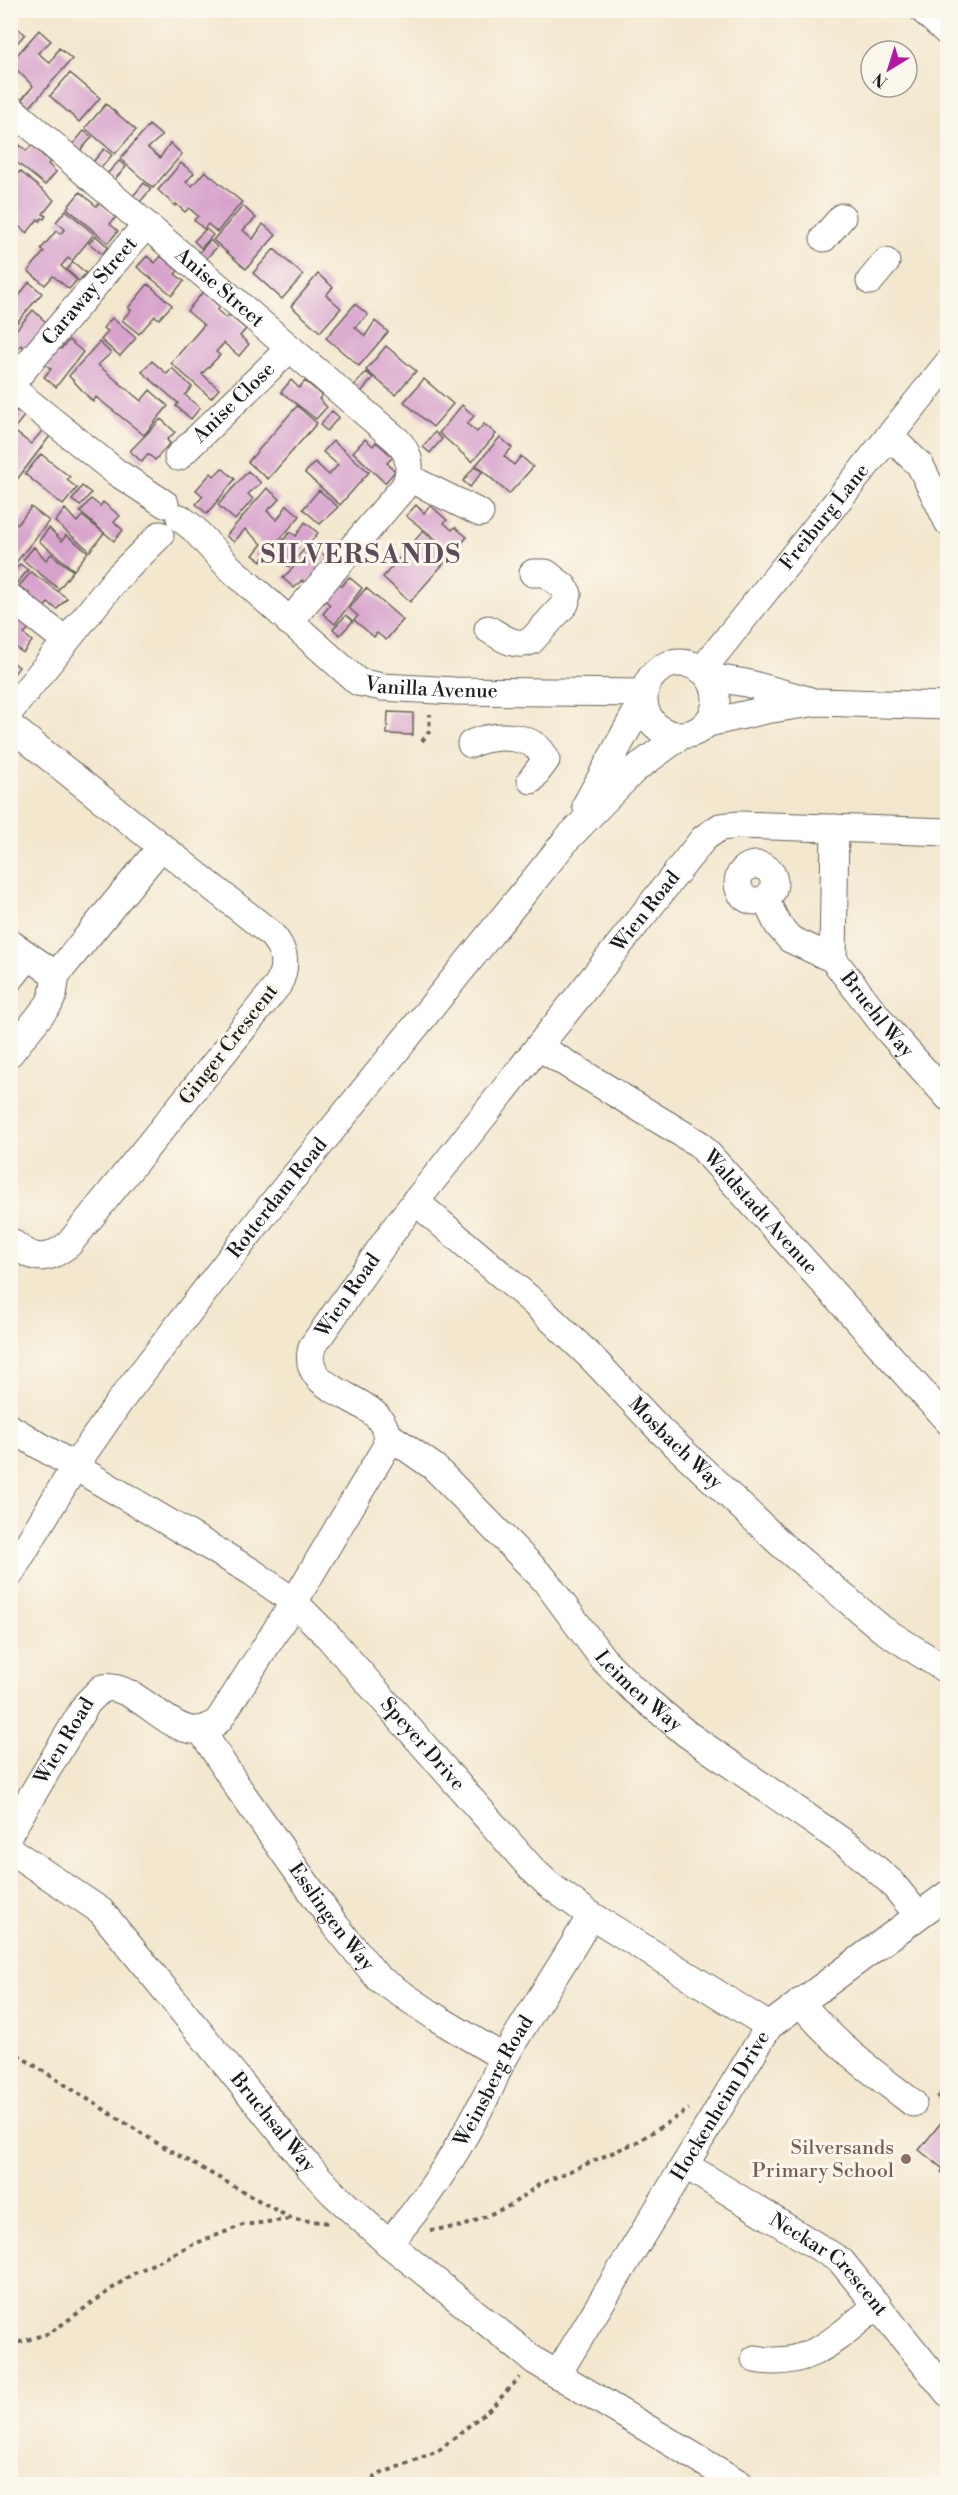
<svg xmlns="http://www.w3.org/2000/svg" width="958" height="2495" font-family="'Libre Bodoni',serif">
<style>
.building{fill:#d7a2cc}
.lines{fill:none;stroke-linecap:round;stroke-linejoin:round}
.minor-casing{stroke:#67635a;stroke-width:29}
.path{stroke:#67635a;stroke-width:4;stroke-dasharray:4.5 4.5;stroke-linecap:butt}
.minor{stroke:#fff;stroke-width:27}
.education-dot{fill:#8d6e63;stroke:#fbf7ec;stroke-width:2}
.labels{text-anchor:middle;dominant-baseline:central;stroke-width:6;stroke-linejoin:round;paint-order:stroke}
.street-label{font-size:20px;fill:#1c1c1c;stroke:#fbf7ec}
.education-label{font-size:20px;fill:#785e54;stroke:#fbf7ec;text-anchor:end}
.district-label{font-size:26px;font-weight:bold;letter-spacing:1.5px;fill:#5d4b5a;stroke:#fbf7ec}
</style>
<rect width="100%" height="100%" fill="#fbf7ec"/>
<filter id="ink" filterUnits="userSpaceOnUse"><feTurbulence type="fractalNoise" baseFrequency=".0167" numOctaves="2"/><feDisplacementMap in="SourceGraphic" scale="12" xChannelSelector="R" yChannelSelector="G"/><feConvolveMatrix kernelMatrix="1 2 1 2 8 2 1 2 1" color-interpolation-filters="sRGB"/></filter>
<filter id="wash" filterUnits="userSpaceOnUse"><feTurbulence type="fractalNoise" baseFrequency=".008" numOctaves="4" result="noise"/><feDisplacementMap in="SourceGraphic" scale="24" xChannelSelector="R" yChannelSelector="G"/><feGaussianBlur stdDeviation="1.35" result="paint"/><feColorMatrix in="noise" values="0 0 0 0 0 0 0 0 0 0 0 0 0 0 0 0 0 1.4 0 .05"/><feComposite in="paint" operator="in"/></filter>
<g filter="url(#wash)">
<rect width="100%" height="100%" fill="#f3e7ce"/>
<g id="blocks">
<!-- building -->
<path class="building" d="M10,22L25,34L10,51Z
M39,30L51,41L38,53L50,63L59,48L72,59L30,107L22,99L33,86L10,63Z
M70,73L100,98L79,122L50,96Z
M106,104L136,130L115,154L85,128Z
M149,125L162,136L148,148L160,158L170,143L182,154L153,188L120,159Z
M84,131L92,137L80,151L73,144Z
M20,145L26,151L32,145L50,162L48,164L56,172L45,185L10,157Z
M104,149L112,155L101,168L93,162Z
M119,161L126,167L114,180L107,174Z
M181,163L194,173L186,182L192,186L205,171L242,202L217,232L208,224L204,229L194,220L198,216L189,208L185,212L176,204L175,206L158,190Z
M20,171L54,200L43,214L46,216L44,219L42,218L40,221L38,219L27,233L10,219V183Z
M144,183L151,189L140,202L133,196Z
M80,192L96,206L99,203L116,217L110,224L118,231L108,243L67,208Z
M243,206L256,218L243,230L253,239L263,224L276,235L246,269L213,240Z
M66,210L94,234L72,261L68,258L61,266L77,280L69,289L53,276L45,285L28,271L44,252L41,249L56,231L60,234L65,229L56,222Z
M206,229L213,235L201,248L194,241Z
M96,236L108,247L102,254L89,243Z
M210,240L217,247L206,259L199,253Z
M274,249L303,275L282,299L253,273Z
M147,256L155,263L161,256L178,271L175,274L184,281L172,295L137,267Z
M73,262L86,273L79,281L67,270Z
M318,274L333,287L326,295L341,308L320,332L291,306Z
M29,282L42,293L12,328L10,296L14,291L19,296Z
M148,284L172,305L159,319L155,316L139,334L122,320L131,310L128,308Z
M203,292L220,307L217,310L226,318L229,315L246,329L240,336L249,344L239,356L224,343L216,352L220,355L202,374L219,389L211,398L171,363L204,325L187,311Z
M355,304L368,315L355,327L365,336L375,321L388,332L359,366L326,338Z
M33,310L47,323L27,351L21,345L13,353L10,351V332L13,329L16,330Z
M112,318L136,338L120,356L101,340L108,331L103,328Z
M69,340L83,352L56,387L44,377L51,369L44,363L58,346L61,349Z
M99,342L111,353L98,365L141,401L150,390L168,406L144,435L96,397L93,402L69,376Z
M386,346L416,371L395,395L366,370Z
M152,361L167,374L172,368L192,387L185,395L200,408L191,419L176,406L178,403L142,372Z
M366,372L373,378L361,392L354,386Z
M424,379L453,404L433,427L404,402Z
M291,380L299,388L305,381L322,395L319,399L327,407L316,419L281,392Z
M462,405L474,416L467,424L477,432L484,424L496,434L472,462L439,433Z
M297,406L317,423L268,479L248,462Z
M17,410L24,416L13,430L31,444L43,430L50,436L12,486L10,419Z
M332,411L339,417L327,431L320,425Z
M161,419L175,432L167,440L170,443L155,460L148,454L142,462L130,451Z
M435,432L442,439L430,453L423,447Z
M500,437L512,448L504,456L514,465L521,456L533,467L509,494L476,465Z
M365,439L373,446L376,442L393,457L387,463L395,471L385,483L353,452Z
M333,441L369,472L340,505L305,473L315,462L329,475L338,465L323,452Z
M41,454L70,477L67,480L77,488L63,505L25,474Z
M475,466L482,472L470,487L463,481Z
M222,468L235,479L207,514L196,504L203,496L196,490L211,473L214,476Z
M248,471L261,483L248,494L253,499L235,520L218,505Z
M82,486L91,493L80,506L72,500Z
M267,488L280,499L267,511L277,520L287,505L300,516L261,561L253,555L262,544L245,529L234,542L226,536Z
M319,490L338,507L320,524L303,509Z
M91,499L100,506L103,502L120,516L114,522L123,530L114,541L80,512Z
M416,505L424,513L430,505L447,520L444,523L452,530L455,527L467,537L410,602L383,577L423,531L439,545L441,543L406,516Z
M31,507L49,521L10,570V518L18,524Z
M65,509L77,522L82,516L104,533L90,551L55,522Z
M305,522L318,533L289,567L272,553L290,532L296,536Z
M49,528L62,541L66,535L88,552L74,570L39,541Z
M314,546L326,557L319,566L323,569L308,586L302,580L294,588L283,578Z
M34,547L46,560L51,554L73,571L59,589L23,560Z
M20,564L28,570L17,583L10,576Z
M31,572L67,598L57,609L48,603L42,610L26,597L29,593L19,586Z
M349,577L362,588L335,624L323,614L330,605L324,599L337,582L342,586Z
M366,588L403,620L386,640L377,633L374,637L354,620L358,616L349,608Z
M13,613L30,627L24,634L32,641L23,653L13,645L10,648V616Z
M346,615L353,621L340,635L333,629Z
M10,661L19,667L13,675L10,673Z
M388,712L413,713V735L387,734Z
M948,2084V2105L937,2097Z
M948,2114V2177L941,2172L943,2169L919,2150Z"/>
</g>
</g>
<g filter="url(#ink)">
<use href="#blocks" fill-opacity="0" stroke="#67635a" stroke-width="1.5"/>
<g class="lines">
<defs>
<g id="minor">
<path d="M923,10L948,33"/>
<path id="s1" d="M10,108L398,441C411,455 412,471 404,487L289,622"/>
<path d="M824,238L842,217"/>
<path d="M870,281L886,262"/>
<path id="s2" d="M10,385L146,225"/>
<path d="M10,387L116,472L165,504"/>
<path d="M889,436L920,465L948,522"/>
<path id="s3" d="M178,457L290,348"/>
<path d="M409,478L480,513"/>
<path id="s4" d="M180,518L193,528L229,567L358,682L382,687L455,691L643,693"/>
<path d="M10,597L66,641"/>
<path d="M488,629C502,637 514,648 531,641L565,604L568,594L564,587L546,573H533"/>
<circle cx="680" cy="699" r="36"/>
<path id="s5" d="M702,670L948,363"/>
<path d="M709,677L746,683L808,700"/>
<path d="M10,711L116,579L160,535"/>
<path d="M708,723L766,710L818,702L948,706"/>
<path d="M10,726L270,933C285,949 288,965 278,985L69,1244C44,1263 34,1260 10,1241"/>
<path d="M471,744C492,733 537,733 546,760L531,780"/>
<path d="M586,805L643,700"/>
<circle cx="756" cy="883" r="18"/>
<path id="s6" d="M765,899L778,925L790,939L833,959L887,1029L948,1097"/>
<path d="M10,943L56,975"/>
<path d="M833,959L835,828"/>
<path d="M10,979L28,957"/>
<path id="s7" d="M539,1047L699,1144L948,1421"/>
<path d="M10,1053L49,1004L53,995L56,975L161,847"/>
<path id="s8" d="M415,1201L532,1301L592,1358L660,1430L782,1545L882,1629L948,1671"/>
<path id="s9" d="M10,1428L252,1572L294,1602L326,1634L531,1868L549,1885L591,1915L769,2026"/>
<path id="s10" d="M388,1435L434,1467L544,1579L603,1659L633,1689L687,1734L852,1848L891,1882L918,1915"/>
<path id="s11" d="M10,1574L75,1466L120,1401L272,1204L568,838L634,770L682,735"/>
<path id="s12" d="M201,1730L239,1789L336,1926L378,1978L437,2018L504,2058"/>
<path id="s13" d="M10,1832L87,1703L102,1688C143,1681 180,1757 219,1720L294,1602L386,1447C396,1392 297,1401 312,1347L397,1225L704,838L720,827L739,825L948,832"/>
<path id="s14" d="M10,1850L101,1911L310,2168L333,2193L388,2243L535,2361L740,2484"/>
<path d="M800,2002C833,2043 872,2072 913,2103"/>
<path id="s15" d="M685,2165L841,2261L948,2393"/>
<path id="s16" d="M388,2243C427,2202 458,2150 484,2100C491,2088 495,2075 501,2063C530,2012 563,1965 591,1915"/>
<path d="M755,2359C809,2370 838,2336 878,2305"/>
<path id="s17" d="M557,2375L769,2026L948,1894"/>
</g>
</defs>
<!-- minor casing -->
<use href="#minor" class="minor-casing"/>
<!-- path -->
<path class="path" d="M422,741L429,732L430,714
M10,2050L157,2143L292,2219L329,2223
M430,2230L464,2226L511,2205L540,2184L637,2142L689,2109
M10,2345L50,2333L131,2275L189,2246L243,2225L292,2219
M365,2484L380,2474L438,2451L493,2406L520,2377"/>
<!-- minor -->
<use href="#minor" class="minor"/>
</g>
</g>
<!-- markers -->
<circle class="education-dot" cx="906" cy="2159" r="6"/>
<g class="labels">
<!-- street labels -->
<g class="street-label">
<text stroke="none"><textPath href="#s1" startOffset="276">Anise Street</textPath></text>
<text stroke="none"><textPath href="#s2" startOffset="123">Caraway Street</textPath></text>
<text stroke="none"><textPath href="#s3" startOffset="78">Anise Close</textPath></text>
<text stroke="none"><textPath href="#s5" startOffset="196">Freiburg Lane</textPath></text>
<text stroke="none"><textPath href="#s4" startOffset="316">Vanilla Avenue</textPath></text>
<text stroke="none"><textPath href="#s13" startOffset="1308">Wien Road</textPath></text>
<text stroke="none"><textPath href="#s6" startOffset="166">Bruehl Way</textPath></text>
<text transform="translate(229 1045) rotate(-52)">Ginger Crescent</text>
<text stroke="none"><textPath href="#s11" startOffset="462">Rotterdam Road</textPath></text>
<text stroke="none"><textPath href="#s7" startOffset="279">Waldstadt Avenue</textPath></text>
<text stroke="none"><textPath href="#s13" startOffset="822">Wien Road</textPath></text>
<text stroke="none"><textPath href="#s8" startOffset="356">Mosbach Way</textPath></text>
<text stroke="none"><textPath href="#s10" startOffset="360">Leimen Way</textPath></text>
<text stroke="none"><textPath href="#s13" startOffset="106">Wien Road</textPath></text>
<text stroke="none"><textPath href="#s9" startOffset="525">Speyer Drive</textPath></text>
<text stroke="none"><textPath href="#s12" startOffset="228">Esslingen Way</textPath></text>
<text stroke="none"><textPath href="#s16" startOffset="194">Weinsberg Road</textPath></text>
<text stroke="none"><textPath href="#s17" startOffset="315">Hockenheim Drive</textPath></text>
<text stroke="none"><textPath href="#s14" startOffset="382">Bruchsal Way</textPath></text>
<text stroke="none"><textPath href="#s15" startOffset="176">Neckar Crescent</textPath></text>
</g>
<!-- education labels -->
<g class="education-label">
<text x="894" y="2148">Silversands<tspan x="894" dy="23">Primary School</tspan></text>
</g>
<!-- district labels -->
<g class="district-label">
<text x="361" y="555">SILVERSANDS</text>
</g>
</g>
<!-- margin -->
<rect width="958" height="2495" fill="none" stroke="#fbf7ec" stroke-width="36"/>
<!-- north arrow -->
<g transform="translate(889 69) rotate(218)"><circle r="28" fill="#fbf7ec" stroke="#a29f99" stroke-width="1.5"/>
<path d="M0-4.5L10 22L0 15L-10 22Z" fill="#b5179e"/>
<text y="-9" font-size="16" font-weight="bold" text-anchor="middle" fill="#1c1c1c">N</text>
</g>
</svg>
